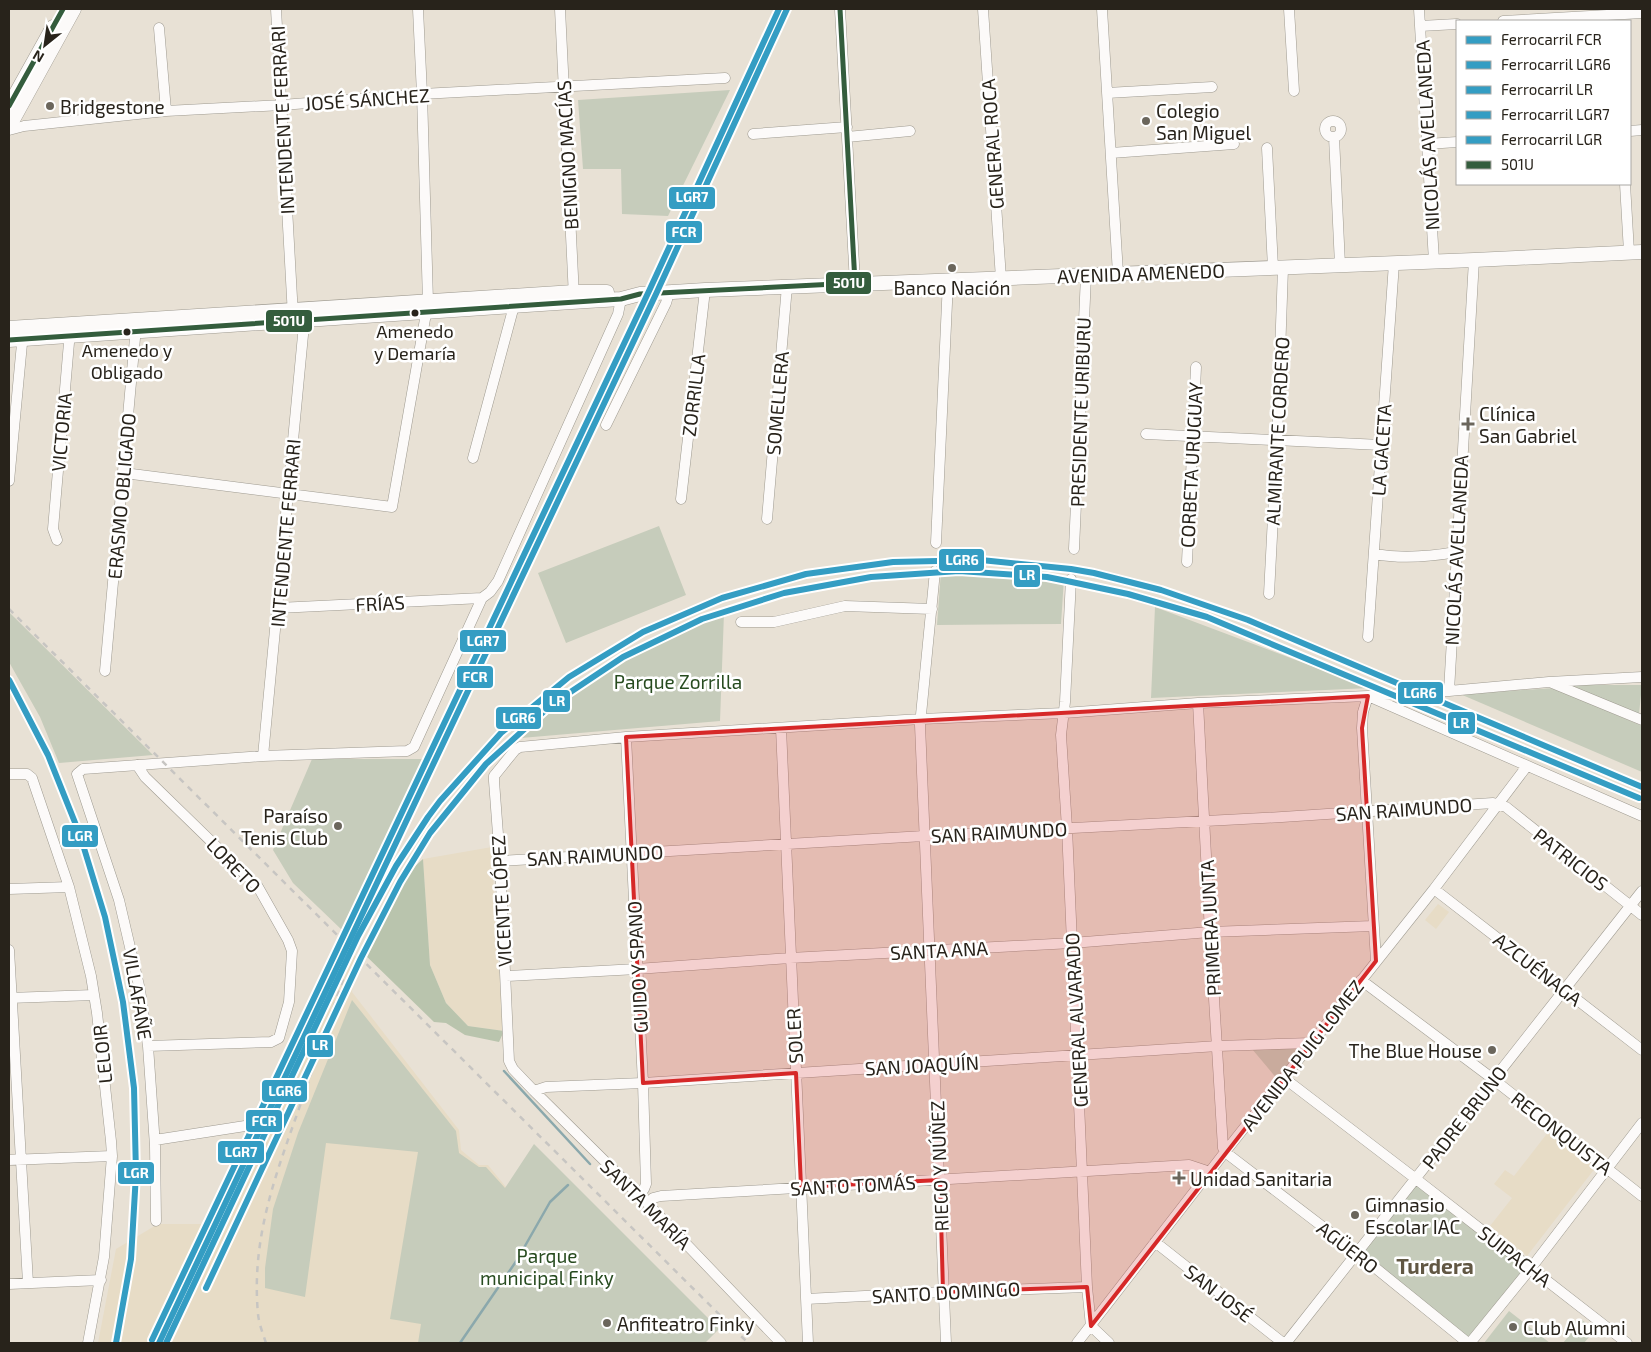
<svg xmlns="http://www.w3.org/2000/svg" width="1651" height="1352" font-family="'Exo 2',sans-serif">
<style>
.built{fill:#e7dcc6}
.green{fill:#c6ccbb}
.forest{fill:#b9c4ad}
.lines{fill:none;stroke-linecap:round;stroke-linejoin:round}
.stream{stroke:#8ba8ac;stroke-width:2.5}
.street-casing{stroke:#9e9a90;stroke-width:11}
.secondary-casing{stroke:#9e9a90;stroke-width:15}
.street{stroke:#fcfaf9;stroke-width:10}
.secondary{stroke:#fcfaf9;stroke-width:14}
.rail{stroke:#c7c5c2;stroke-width:2.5;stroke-dasharray:6 6;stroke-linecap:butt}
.bus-1-casing{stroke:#fff;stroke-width:9}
.bus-1{stroke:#345d3d;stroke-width:5}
.rail-1-casing{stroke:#fff;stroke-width:10}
.rail-2-casing{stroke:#fff;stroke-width:10}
.rail-3-casing{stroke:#fff;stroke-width:10}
.rail-4-casing{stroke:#fff;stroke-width:10}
.rail-5-casing{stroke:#fff;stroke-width:10}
.rail-1{stroke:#349dc3;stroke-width:6}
.rail-2{stroke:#349dc3;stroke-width:6}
.rail-3{stroke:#349dc3;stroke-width:6}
.rail-4{stroke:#349dc3;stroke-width:6}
.rail-5{stroke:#349dc3;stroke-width:6}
.marked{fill:#d62828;fill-opacity:0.2;stroke:#d62828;stroke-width:4;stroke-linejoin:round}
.poi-dot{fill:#6b665c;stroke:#fff;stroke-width:2}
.bus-dot{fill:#28231b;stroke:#fff;stroke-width:2}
.labels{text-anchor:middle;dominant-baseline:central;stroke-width:5;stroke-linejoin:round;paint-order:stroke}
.bus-label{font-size:18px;fill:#28231b;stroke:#fff}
.street-label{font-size:19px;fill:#28231b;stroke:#fff}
.poi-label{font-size:19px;fill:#28231b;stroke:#fff;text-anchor:start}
.park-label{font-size:19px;fill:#274b1f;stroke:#fff}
.quarter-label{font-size:21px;font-weight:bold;fill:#615743;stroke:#fff}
.line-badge{stroke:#fff;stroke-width:2}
.badge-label{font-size:14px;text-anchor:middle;font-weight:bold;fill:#fff}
</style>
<rect width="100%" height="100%" fill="#e8e1d5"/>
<!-- built -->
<path class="built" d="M492,847L495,923L504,1031L468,1026L446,1003L430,965L423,859Z
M1438,904L1449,912L1436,929L1425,920Z
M339,940L358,959L352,992L459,1130L461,1150L479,1165H488L514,1197L427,1343H98L116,1249L158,1224H205Z
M1549,1131L1596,1167L1527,1256L1490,1226L1512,1198L1494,1184L1505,1170L1514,1176Z"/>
<!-- green -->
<path class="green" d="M730,90L668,216L622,214L621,169H583L578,100Z
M659,526L686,595L566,643L538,573Z
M941,571L1064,578L1061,624L937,625Z
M1155,607L1370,688L1151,698Z
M9,612L14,617L153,755L59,763L40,717L9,662Z
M724,613L720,721L521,738L556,707L632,653Z
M1569,685H1642L1639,714Z
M1554,688L1642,726V772L1460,694Z
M312,759H424L343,931L293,883L273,850Z
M352,1000L456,1131L459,1153L479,1167H486L505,1188L534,1144L719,1329L705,1343H418L421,1324L390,1319L418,1152L326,1143L305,1297L265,1288V1268L273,1209L298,1133Z
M1252,1049H1304L1278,1080Z
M1416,1179L1531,1268L1470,1343L1357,1253Z
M1509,1311L1550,1343H1484Z
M1582,1320L1595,1330L1584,1343H1563Z"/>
<!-- forest -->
<path class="forest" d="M423,859L430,965L446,1003L468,1026L504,1031L499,1042L465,1035L446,1023L434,1022L360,950L403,877Z"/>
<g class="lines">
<!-- stream -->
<path class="stream" d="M504,1071L590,1164
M460,1343L517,1260L550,1202L568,1185"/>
<defs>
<path id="street" d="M276,9L293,316
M560,9L574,297
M840,9L855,283
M983,9L1001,279
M1102,9L1118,274
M1289,9L1294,91
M1419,9L1434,261
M1503,21L1642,13
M1420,26L1457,24
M159,28L166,111
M1107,93L1212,87
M1325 129a8 8 0 1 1 16 0a8 8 0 1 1-16 0Z
M9,130L24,126L166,111L282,105L422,94L725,78
M1630,131L1642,130
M753,134L847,127
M847,137L910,131
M1334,137L1340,265
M1427,144L1457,142
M1267,148L1273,268
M1111,153L1234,144
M1625,184L1629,252
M606,425L666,303L669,293
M1146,434L1381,445
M473,458L515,302
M124,473L392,507L428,302L422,94L418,9
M9,481L23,333
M681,499L705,290
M767,519L787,286
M57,540L53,529L70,331
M936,543L948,281
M1074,549L1086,275
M1374,554C1402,559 1428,557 1456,552
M1187,562L1196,367
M935,571L920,725L946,1343
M1071,579L1065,702L1061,735L1067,828L1087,1287L1091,1326L1109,1343
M1269,594L1277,440L1283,268
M278,608L482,598
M741,622H774L845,606L932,609
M1368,637L1394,263
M105,671L136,327
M1552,683L1642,720
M1449,691L1474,260
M1198,703L1210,932L1223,1148L1225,1152L1357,1253L1468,1343
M781,728L808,1343
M626,737L643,1083L646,1184L644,1189L638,1195
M263,756L305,314
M137,765L145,777L258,887L288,940L292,951L289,1002L279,1038L271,1042L148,1046
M9,774H27L32,778L69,887L91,976L97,1013L111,1141L112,1156L104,1257L88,1343
M500,861L924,836L1282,817L1493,803L1506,807L1642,915
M9,889L69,887
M1434,889L1642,1050
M9,950L28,1283
M1376,961L1362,728L1363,712L1368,696L1642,816
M506,976L637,969L790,958L1072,943L1210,932L1373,926
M1361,980L1493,1079L1642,1196
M9,998L94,995
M1284,1078L1416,1179L1627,1343
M534,1091L546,1087L643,1083L1218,1046L1312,1043
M155,1140L245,1126
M9,1160L112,1156
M647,1203L653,1198L661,1196L1189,1165L1210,1172
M156,1221L155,1146L148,1046L140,990L119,900L77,774L83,769L263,756L407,751L414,747L482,598L490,592L498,581L618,314L621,299
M1155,1242L1283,1343
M9,1284L101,1280
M806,1299L943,1292L1087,1287
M781,1343L647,1203L534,1091L513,1069L509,1061L500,861L494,781V776L515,750L520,747L626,737L921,719L1064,713L1198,703L1368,696L1449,691L1549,682L1642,677
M1077,1343L1225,1152L1434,889L1527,766
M1286,1343L1642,891
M1470,1343L1531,1268L1642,1123"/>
<path id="secondary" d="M9,106L53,27
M9,127L74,9
M9,328L574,292H607
M9,340L587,301L621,299L640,294L705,290L1474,260L1642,252"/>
</defs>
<!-- street casing -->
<use href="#street" class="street-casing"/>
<!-- secondary casing -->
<use href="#secondary" class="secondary-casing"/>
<!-- street -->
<use href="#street" class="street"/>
<!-- secondary -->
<use href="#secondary" class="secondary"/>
<!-- rail -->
<path class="rail" d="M9,609L748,1343
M266,1343C263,1334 259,1324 258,1314C251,1237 276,1174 301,1103C316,1060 330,1017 345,974"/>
<defs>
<path id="bus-1" d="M9,106L63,9
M9,340L621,299L640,294L855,283L840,9"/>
</defs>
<!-- bus-1 casing -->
<use href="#bus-1" class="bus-1-casing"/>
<!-- bus-1 -->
<use href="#bus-1" class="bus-1"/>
<defs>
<path id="rail-1" d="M159,1343L656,294L787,9"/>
<path id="rail-2" d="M166,1343L358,936L396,866L428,817L440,801L501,733L569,677L643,632L722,598L806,574L893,562L981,560L1071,569L1094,573L1161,590L1248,620L1642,787"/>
<path id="rail-3" d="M206,1288L361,958L400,882L430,833L486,764L551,705L623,657L702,619L784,593L871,577L959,571L1047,577L1067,581L1128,594L1207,617L1639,798"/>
<path id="rail-4" d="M152,1340L649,291L779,9"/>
<path id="rail-5" d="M9,680L48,755L80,835L105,917L123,1002L134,1088L136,1174L131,1259L116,1343"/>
</defs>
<!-- rail-1 casing -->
<use href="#rail-1" class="rail-1-casing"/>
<!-- rail-2 casing -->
<use href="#rail-2" class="rail-2-casing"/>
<!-- rail-3 casing -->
<use href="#rail-3" class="rail-3-casing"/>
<!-- rail-4 casing -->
<use href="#rail-4" class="rail-4-casing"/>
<!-- rail-5 casing -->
<use href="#rail-5" class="rail-5-casing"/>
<!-- rail-1 -->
<use href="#rail-1" class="rail-1"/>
<!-- rail-2 -->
<use href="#rail-2" class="rail-2"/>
<!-- rail-3 -->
<use href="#rail-3" class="rail-3"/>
<!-- rail-4 -->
<use href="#rail-4" class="rail-4"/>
<!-- rail-5 -->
<use href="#rail-5" class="rail-5"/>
</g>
<!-- marked area -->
<path class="marked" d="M1368,696L1362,728L1376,961L1091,1326L1087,1287L943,1292L940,1180L801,1187L796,1073L643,1083L626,737Z"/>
<!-- markers -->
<g class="poi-dot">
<circle cx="50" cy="106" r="5"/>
<circle cx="1146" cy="121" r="5"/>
<circle cx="952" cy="268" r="5"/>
<path d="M1465.5 416.5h5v5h5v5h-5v5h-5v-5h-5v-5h5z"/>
<circle cx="338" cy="826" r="5"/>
<circle cx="1492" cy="1050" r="5"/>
<path d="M1176.5 1170.5h5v5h5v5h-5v5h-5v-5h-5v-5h5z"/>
<circle cx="1355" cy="1215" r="5"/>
<circle cx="607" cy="1323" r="5"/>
<circle cx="1513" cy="1327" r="5"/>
</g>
<g class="bus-dot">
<circle cx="415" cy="313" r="4.5"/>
<circle cx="127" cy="332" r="4.5"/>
</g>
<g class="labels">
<!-- bus labels -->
<g class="bus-label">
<text x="415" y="331">Amenedo<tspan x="415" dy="22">y Demaría</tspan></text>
<text x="127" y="350">Amenedo y<tspan x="127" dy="22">Obligado</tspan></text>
</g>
<!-- street labels -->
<g class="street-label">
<text transform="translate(367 99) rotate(-4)">JOSÉ SÁNCHEZ</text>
<text transform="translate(282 120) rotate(-93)">INTENDENTE FERRARI</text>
<text transform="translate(1427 135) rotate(-93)">NICOLÁS AVELLANEDA</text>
<text transform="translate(992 144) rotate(-94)">GENERAL ROCA</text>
<text transform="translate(567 155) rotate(-93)">BENIGNO MACÍAS</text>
<text transform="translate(1141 273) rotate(-2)">AVENIDA AMENEDO</text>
<text transform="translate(693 395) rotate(-83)">ZORRILLA</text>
<text transform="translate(777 403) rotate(-85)">SOMELLERA</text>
<text transform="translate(1080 412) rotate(-88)">PRESIDENTE URIBURU</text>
<text transform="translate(1277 431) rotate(-87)">ALMIRANTE CORDERO</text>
<text transform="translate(61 432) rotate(-85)">VICTORIA</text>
<text transform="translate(1381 450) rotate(-86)">LA GACETA</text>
<text transform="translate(1191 465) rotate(-87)">CORBETA URUGUAY</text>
<text transform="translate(121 496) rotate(-85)">ERASMO OBLIGADO</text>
<text transform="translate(285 533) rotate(-85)">INTENDENTE FERRARI</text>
<text transform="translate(1456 550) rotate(-87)">NICOLÁS AVELLANEDA</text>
<text transform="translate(380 603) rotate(-3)">FRÍAS</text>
<text transform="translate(1404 809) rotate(-4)">SAN RAIMUNDO</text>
<text transform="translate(999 832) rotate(-3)">SAN RAIMUNDO</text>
<text transform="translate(595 855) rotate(-3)">SAN RAIMUNDO</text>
<text transform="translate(1571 859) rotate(38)">PATRICIOS</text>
<text transform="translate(234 865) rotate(46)">LORETO</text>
<text transform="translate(501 901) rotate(-93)">VICENTE LÓPEZ</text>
<text transform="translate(1210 928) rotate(-93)">PRIMERA JUNTA</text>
<text transform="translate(939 950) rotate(-3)">SANTA ANA</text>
<text transform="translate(637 967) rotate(-93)">GUIDO Y SPANO</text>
<text transform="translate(1538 969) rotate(38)">AZCUÉNAGA</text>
<text transform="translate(138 994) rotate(80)">VILLAFAÑE</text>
<text transform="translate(1076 1020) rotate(-93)">GENERAL ALVARADO</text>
<text transform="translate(794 1036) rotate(-93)">SOLER</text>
<text transform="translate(102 1054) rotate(-96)">LELOIR</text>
<text transform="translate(1302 1055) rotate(-52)">AVENIDA PUIG LOMEZ</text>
<text transform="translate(922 1065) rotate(-3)">SAN JOAQUÍN</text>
<text transform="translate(1464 1117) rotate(-52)">PADRE BRUNO</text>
<text transform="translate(1562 1133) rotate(38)">RECONQUISTA</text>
<text transform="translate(939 1166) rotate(-92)">RIEGO Y NÚÑEZ</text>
<text transform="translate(853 1185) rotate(-3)">SANTO TOMÁS</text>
<text transform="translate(646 1204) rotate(45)">SANTA MARÍA</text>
<text transform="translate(1348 1247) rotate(38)">AGÜERO</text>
<text transform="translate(1515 1256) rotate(38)">SUIPACHA</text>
<text transform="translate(946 1292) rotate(-3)">SANTO DOMINGO</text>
<text transform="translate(1219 1293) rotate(38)">SAN JOSÉ</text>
</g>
<!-- poi labels -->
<g class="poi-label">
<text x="60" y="106">Bridgestone</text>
<text x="1156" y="110">Colegio<tspan x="1156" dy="22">San Miguel</tspan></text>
<text x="952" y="287" text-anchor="middle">Banco Nación</text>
<text x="1479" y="413">Clínica<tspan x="1479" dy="22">San Gabriel</tspan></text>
<text x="328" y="815" text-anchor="end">Paraíso<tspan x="328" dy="22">Tenis Club</tspan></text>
<text x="1482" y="1050" text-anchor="end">The Blue House</text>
<text x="1190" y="1178">Unidad Sanitaria</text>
<text x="1365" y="1204">Gimnasio<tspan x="1365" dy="22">Escolar IAC</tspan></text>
<text x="617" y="1323">Anfiteatro Finky</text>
<text x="1523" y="1327">Club Alumni</text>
</g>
<!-- park labels -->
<g class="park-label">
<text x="678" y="681">Parque Zorrilla</text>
<text x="547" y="1255">Parque<tspan x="547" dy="22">municipal Finky</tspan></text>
</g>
<!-- quarter labels -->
<g class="quarter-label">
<text x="1435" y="1265">Turdera</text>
</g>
</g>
<g class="line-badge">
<rect x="668" y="186" width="48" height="24" rx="5" fill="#349dc3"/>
<rect x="665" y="220" width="38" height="24" rx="5" fill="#349dc3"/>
<rect x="825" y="271" width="47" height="24" rx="5" fill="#345d3d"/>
<rect x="265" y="309" width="48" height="24" rx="5" fill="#345d3d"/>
<rect x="938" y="548" width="47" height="24" rx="5" fill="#349dc3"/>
<rect x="1013" y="564" width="28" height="24" rx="5" fill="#349dc3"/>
<rect x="459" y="629" width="48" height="24" rx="5" fill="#349dc3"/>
<rect x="456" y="665" width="38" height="24" rx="5" fill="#349dc3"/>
<rect x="1397" y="681" width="47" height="24" rx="5" fill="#349dc3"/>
<rect x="542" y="689" width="29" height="24" rx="5" fill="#349dc3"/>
<rect x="495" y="706" width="47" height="24" rx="5" fill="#349dc3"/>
<rect x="1447" y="711" width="29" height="24" rx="5" fill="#349dc3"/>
<rect x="61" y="824" width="38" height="24" rx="5" fill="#349dc3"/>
<rect x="306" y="1034" width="28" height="24" rx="5" fill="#349dc3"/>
<rect x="261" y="1079" width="47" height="24" rx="5" fill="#349dc3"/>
<rect x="245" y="1109" width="38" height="24" rx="5" fill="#349dc3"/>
<rect x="217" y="1140" width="48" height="24" rx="5" fill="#349dc3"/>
<rect x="117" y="1161" width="38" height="24" rx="5" fill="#349dc3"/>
</g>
<g class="badge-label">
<text x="692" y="202">LGR7</text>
<text x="684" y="237">FCR</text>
<text x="849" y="288">501U</text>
<text x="289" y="326">501U</text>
<text x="962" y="565">LGR6</text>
<text x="1027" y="580">LR</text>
<text x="483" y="646">LGR7</text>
<text x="475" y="682">FCR</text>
<text x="1420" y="698">LGR6</text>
<text x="557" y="706">LR</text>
<text x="519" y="723">LGR6</text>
<text x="1461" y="728">LR</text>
<text x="80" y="841">LGR</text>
<text x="320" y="1050">LR</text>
<text x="285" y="1096">LGR6</text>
<text x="264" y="1126">FCR</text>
<text x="241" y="1157">LGR7</text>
<text x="136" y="1178">LGR</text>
</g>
<!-- border -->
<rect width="1651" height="1352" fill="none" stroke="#28231b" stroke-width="20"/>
<!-- legend -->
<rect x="1456" y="20" width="175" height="165" fill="#ffffff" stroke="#a9a7a4"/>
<rect x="1466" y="36" width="25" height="8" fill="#349dc3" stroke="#a9a7a4"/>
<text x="1501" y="45" font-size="15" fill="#28231b">Ferrocarril FCR</text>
<rect x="1466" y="61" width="25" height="8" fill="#349dc3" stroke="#a9a7a4"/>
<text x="1501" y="70" font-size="15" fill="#28231b">Ferrocarril LGR6</text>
<rect x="1466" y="86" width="25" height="8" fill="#349dc3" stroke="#a9a7a4"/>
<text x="1501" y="95" font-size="15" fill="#28231b">Ferrocarril LR</text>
<rect x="1466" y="111" width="25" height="8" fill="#349dc3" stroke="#a9a7a4"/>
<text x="1501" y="120" font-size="15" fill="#28231b">Ferrocarril LGR7</text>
<rect x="1466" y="136" width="25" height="8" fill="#349dc3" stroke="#a9a7a4"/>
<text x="1501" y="145" font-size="15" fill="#28231b">Ferrocarril LGR</text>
<rect x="1466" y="161" width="25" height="8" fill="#345d3d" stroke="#a9a7a4"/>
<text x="1501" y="170" font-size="15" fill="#28231b">501U</text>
<!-- north arrow -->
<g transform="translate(45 45) rotate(210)" stroke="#ffffff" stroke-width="4" paint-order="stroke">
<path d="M0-4L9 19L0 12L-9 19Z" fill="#28231b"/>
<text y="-8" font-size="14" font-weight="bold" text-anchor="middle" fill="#28231b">N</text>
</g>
</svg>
